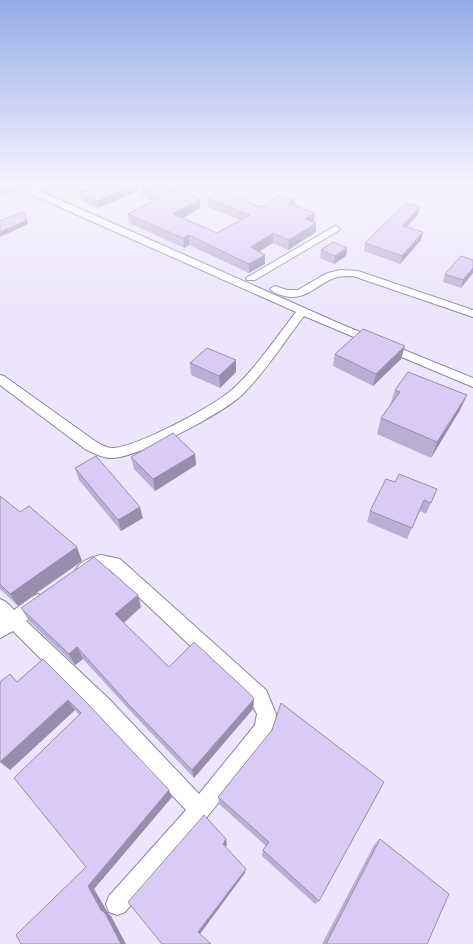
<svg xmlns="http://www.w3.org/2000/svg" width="473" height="944" font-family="Helvetica,sans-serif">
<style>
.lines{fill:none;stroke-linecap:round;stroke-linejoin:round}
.minor-casing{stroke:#8d859f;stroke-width:2}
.major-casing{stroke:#fff;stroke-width:2}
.minor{fill:#fff;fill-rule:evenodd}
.major{fill:#80e4b0;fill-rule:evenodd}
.wall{fill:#bbaed4}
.shaded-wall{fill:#988dac}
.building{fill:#d9caf6;stroke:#988dac}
</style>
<rect width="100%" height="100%" fill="#ece5fc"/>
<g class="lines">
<defs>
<path id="minor" d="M19,184H25L33,188L44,184H57L40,191L343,325L473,378V387L304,316C284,342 266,371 242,395C220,415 143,455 114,458C104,459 94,453 85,449L0,385V375L4,376L95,441C100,444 106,448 112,448C136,448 216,405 234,388C258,365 276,338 296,312L28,193L18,186Z
M73,184H81L89,186L102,184L104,186L103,188L89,192L76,189Z
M335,226L338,227L340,229L338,231L255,280H247L246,278Z
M340,270L358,271L473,310V317L353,276C347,276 340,276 334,278C316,285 306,301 284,296C279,294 273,293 270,289L275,286L287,290H298L320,277L328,273Z
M101,555L120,559L266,690L276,714L275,722L269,739L207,817L125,912L117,915L109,912L106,904L109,896L186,810L95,713L13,631L0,638V599L6,602L14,610L32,597L38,594L44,597L46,602L44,607L26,621L109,699L199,794L255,725L257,714L252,704L109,569H99L83,578L77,576L75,571C80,561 91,557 101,555Z"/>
<path id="major" d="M18,184H34L33,186L0,196V190Z"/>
</defs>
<!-- minor casing -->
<use href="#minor" class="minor-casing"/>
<!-- major casing -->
<use href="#major" class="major-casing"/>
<!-- minor -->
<use href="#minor" class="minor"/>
<!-- major -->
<use href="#major" class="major"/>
</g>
<!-- wall -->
<path class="wall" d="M433,184H469L464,191Z
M141,187L200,208L183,218L217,233L240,220L208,207L207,198L261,207L295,200L294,205L314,222L316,232L288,250L273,243L259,251L265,255V264L249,273L189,245L184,248L129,223L128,214L153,201L142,196Z
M138,191L98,208L81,201L80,194Z
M418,215L407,227L423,232L421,240L400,264L364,251L365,243Z
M347,248L346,256L334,264L320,258L321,250Z
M473,260L461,288L443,282L445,274Z
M335,354L401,359L373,386L333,366Z
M236,360V372L220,388L191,375L190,363Z
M395,390L467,395L460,410L431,458L377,434L381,418L390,405Z
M195,454L196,465L155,491L134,469L131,457Z
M75,468L143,518L121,531L79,480Z
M395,482L437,489L426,514L420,511L407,539L367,522L370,511Z
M0,496L82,561L18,606L0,589Z
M141,607L124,623L169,667L254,699L253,709L194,778L135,716L83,659L75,665L29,621L21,608Z
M43,659L172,797L94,889L108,913L111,916L21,944L86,867L79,715L75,710L10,770L17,682Z
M272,730L319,901L315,904L262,856L263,850L266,846L219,804L218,797Z
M380,839L427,944H322L374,845Z"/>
<!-- shaded-wall -->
<path class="shaded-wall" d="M137,184L138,191L98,208L97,201Z
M466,184H469L464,191Z
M200,199V208L174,223L173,214Z
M295,200L294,209L289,203Z
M420,207L418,215L400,233L402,226Z
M315,213L314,222L305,219Z
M27,220L28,224L0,237V232Z
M316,223V232L288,250L289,240Z
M423,232L421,240L400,264L402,256Z
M273,233V243L250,257L251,247Z
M189,235V245L184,248L183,238Z
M347,248L346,256L334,264L335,256Z
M265,255V264L249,273V264Z
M473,268V273L461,288L463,280Z
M405,346L401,359L373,386L376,374Z
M236,360V372L220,388L219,376Z
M467,395L460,410L431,458L437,442Z
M195,454L196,465L155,491L153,479Z
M140,507L143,518L121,531L118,520Z
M77,547L82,561L18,606L10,594Z
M138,595L141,607L120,626L115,614Z
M77,647L83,659L75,665L69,654Z
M254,699L253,709L194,778L192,770Z
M68,700L75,710L10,770L0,762Z
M169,790L172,797L94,889L108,913L111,916L126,944H121L88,886Z
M226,839L227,845L223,849V844Z
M246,869L245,873L200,934L198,932Z"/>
<!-- building -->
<path class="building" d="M97,184H136L97,201L80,194L91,189L92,186Z
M149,184H158L178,193L180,191L200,199L173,214L217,233L250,215L207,198L220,191L261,207L281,195L295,200L289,203L315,213L305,219L316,223L289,240L273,233L251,247L265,255L249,264L189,235L183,238L128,214L161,197L141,187Z
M406,203L420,207L402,226L423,232L402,256L365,243Z
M23,212L27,220L0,232V221Z
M333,242L347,248L335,256L321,250Z
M461,256L473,260V268L463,280L445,274Z
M363,329L405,346L376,374L335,354Z
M207,348L236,360L219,376L190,363Z
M408,372L467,395L437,442L381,418L400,392L395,390Z
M173,433L195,454L153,479L131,457Z
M96,456L140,507L118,520L75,468Z
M399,474L437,489L431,503L424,500L412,528L370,511L386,479L395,482Z
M0,496L20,512L29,506L77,547L10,594L0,584Z
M94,557L138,595L115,614L169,667L194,642L251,695L254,699L192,770L130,706L77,647L69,654L21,608Z
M43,659L88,704L169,790L88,886L101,910L105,913L121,944H21L16,935L86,867L14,778L81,713L68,700L0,762V682L10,674L17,682Z
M281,703L384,782L319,901L263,850L269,842L218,797L272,730Z
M204,815L226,839L223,844L246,869L198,932L211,944H162L128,902Z
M380,839L449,894L427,944H326Z"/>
<!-- sky -->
<linearGradient id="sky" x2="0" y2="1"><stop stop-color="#95ace8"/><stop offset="0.58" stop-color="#f6f3fe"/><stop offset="1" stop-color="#f6f3fe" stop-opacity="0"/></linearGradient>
<rect width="473" height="316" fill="url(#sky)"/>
</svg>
